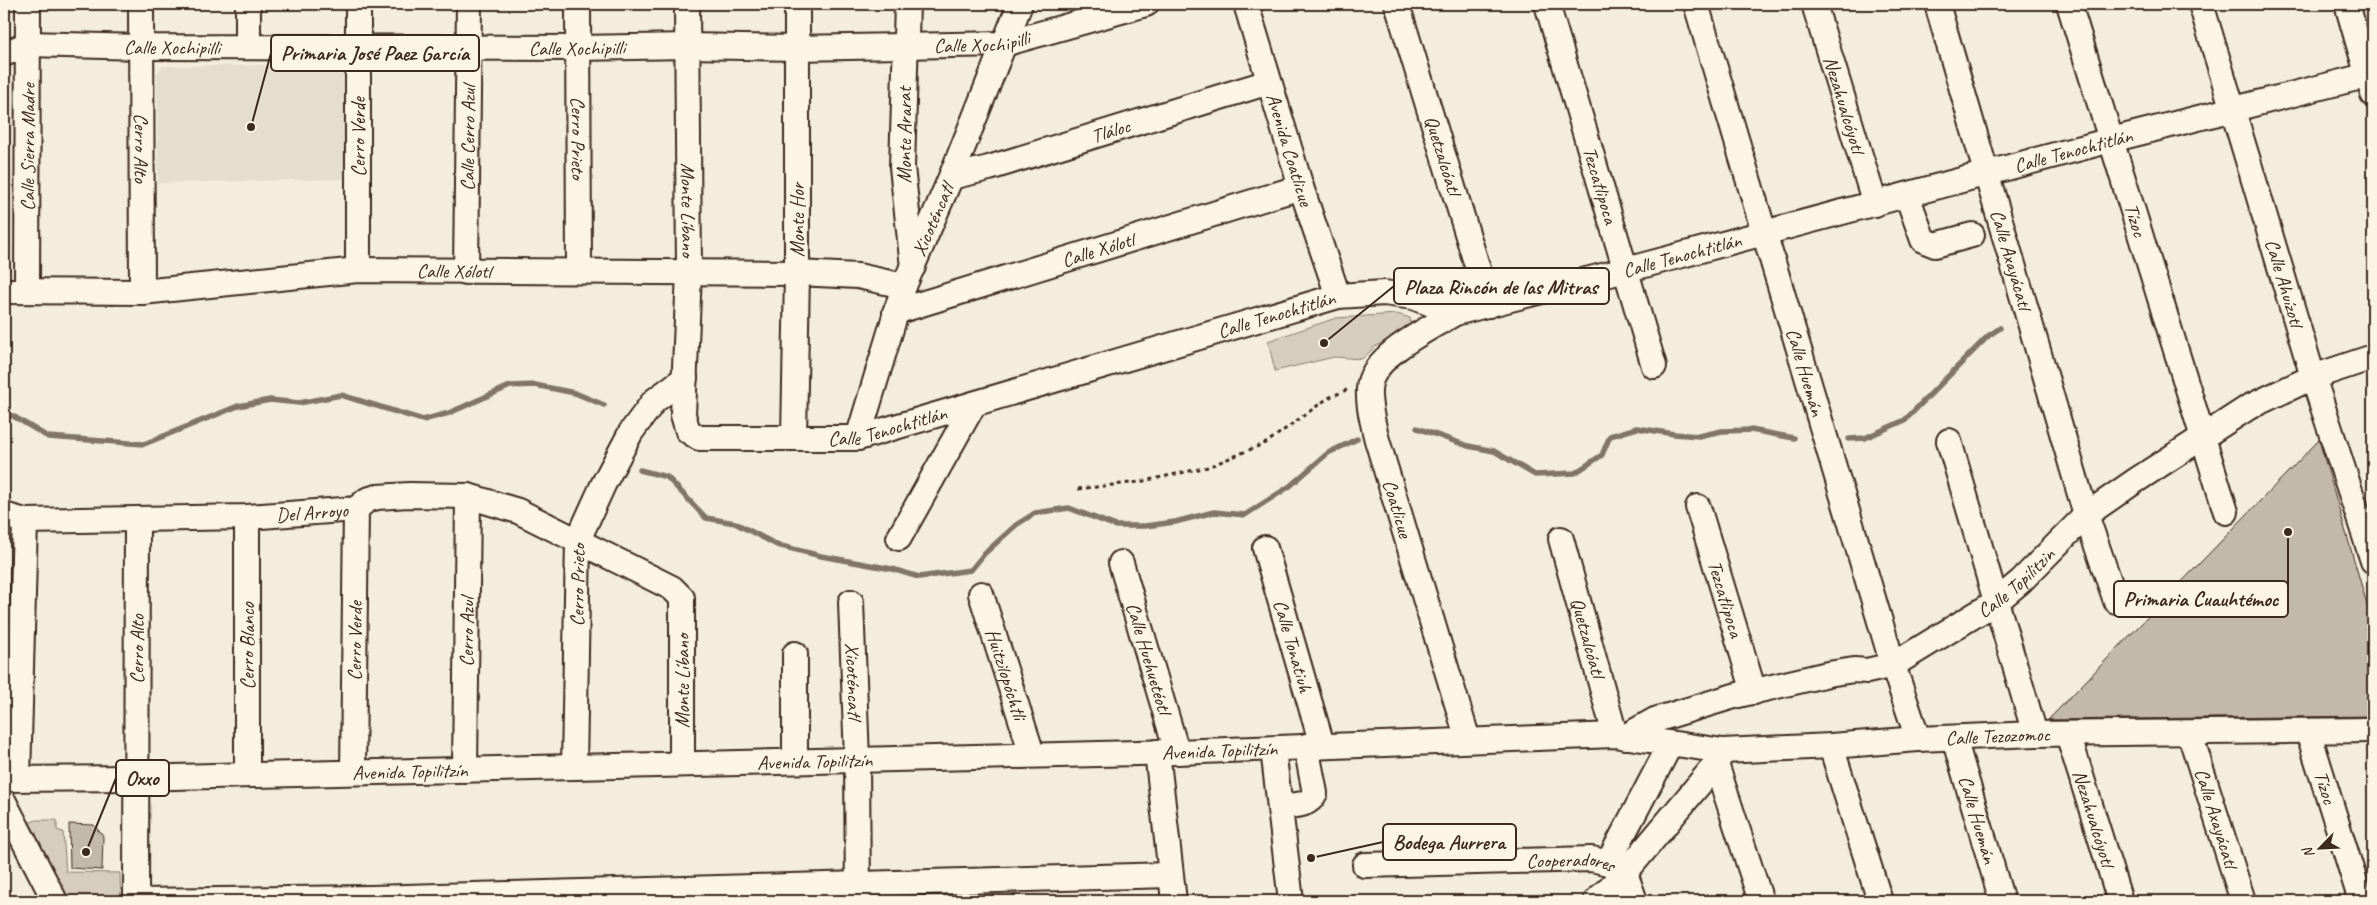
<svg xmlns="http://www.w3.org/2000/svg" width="2377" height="905" font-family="Caveat,sans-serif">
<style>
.built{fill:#e5ddce}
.green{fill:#d6cdbd;stroke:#887c6e}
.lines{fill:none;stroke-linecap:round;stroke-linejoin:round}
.stream{stroke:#817466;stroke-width:5.5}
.building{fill:#c3b9aa;stroke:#3b2a1e}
.minor-casing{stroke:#3b2a1e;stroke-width:28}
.path{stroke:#3b2a1e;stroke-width:3;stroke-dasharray:4 4;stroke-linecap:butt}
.minor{stroke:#fcf5e5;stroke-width:24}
.labels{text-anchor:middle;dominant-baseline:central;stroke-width:4.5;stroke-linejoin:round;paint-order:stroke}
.street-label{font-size:20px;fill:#3b2a1e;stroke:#fcf5e5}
.leader{fill:none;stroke:#3b2a1e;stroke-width:2}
.callout-dot{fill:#3b2a1e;stroke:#fcf5e5;stroke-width:2}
.callout{fill:#fcf5e5;stroke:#3b2a1e;stroke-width:2}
.callout-label{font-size:21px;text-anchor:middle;font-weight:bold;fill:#3b2a1e}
</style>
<rect width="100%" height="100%" fill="#f4eddd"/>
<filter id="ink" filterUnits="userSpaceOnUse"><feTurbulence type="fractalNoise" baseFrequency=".02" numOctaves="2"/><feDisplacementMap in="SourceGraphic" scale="10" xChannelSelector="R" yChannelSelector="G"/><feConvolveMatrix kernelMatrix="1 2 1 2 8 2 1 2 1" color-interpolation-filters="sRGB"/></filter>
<g filter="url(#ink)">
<!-- built -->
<path class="built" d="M334,65L343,75L345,179L158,183L157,73L163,66Z"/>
<!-- green -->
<path class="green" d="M2366,4H2373V47Z
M1397,314L1410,318L1411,326L1376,346L1362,359L1334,357L1275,371L1268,341L1336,318Z
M37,820H57V830L63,832L66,872L120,873L121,901H67L27,823Z"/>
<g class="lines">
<!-- stream -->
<path class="stream" d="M4,414L13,416L48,437L144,444L238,406L270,400L299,403L341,395L423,420L449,413L510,386L535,385L575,393L604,405
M1417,428L1468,446L1494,451L1535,475L1575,473L1602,455L1610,436L1637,428L1674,434L1699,436L1722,431L1751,430L1794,438
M1849,439L1865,438L1905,420L1988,336L2000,328
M640,470L667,477L706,518L735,523L777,545L821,556L892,569L919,577L971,570L984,554L1016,525L1035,513L1069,508L1116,526H1145L1175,522L1214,512L1245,515L1290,486L1328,453L1357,439"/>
</g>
<!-- building -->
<path class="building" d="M2319,440L2373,625V716L2048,720Z
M69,824L94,825L103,836L102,870L70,868Z"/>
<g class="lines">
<defs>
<g id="minor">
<path id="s1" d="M141,4L142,292"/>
<path id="s2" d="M578,4L579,271"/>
<path id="s3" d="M687,4L689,272L683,415L688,431L699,438H858L1338,296L1384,293L1413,297L1455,313L1626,270L2111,140L2373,74"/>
<path d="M907,4L902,167L913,267"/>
<path id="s4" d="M1246,4L1301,187L1338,296"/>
<path id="s5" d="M1397,4L1489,305"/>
<path id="s6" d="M1547,4L1654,366"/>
<path id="s7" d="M1696,4L1893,665L1918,739"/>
<path id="s8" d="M1814,4L1875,204"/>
<path id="s9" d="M1937,4L2086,515L2116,601"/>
<path id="s10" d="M2069,4L2226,512"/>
<path id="s11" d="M2201,4L2313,377L2373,561"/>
<path d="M2347,4L2373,94"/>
<path d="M248,47V4"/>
<path id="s12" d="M4,54L28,44L141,47L578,48L688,46L797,48L1004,44L1146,4"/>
<path id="s13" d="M951,177L989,168L1269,82"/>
<path d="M1907,195L1923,240L1935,245L1972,235"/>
<path d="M358,270V4"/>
<path id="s14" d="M466,272L469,4"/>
<path id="s15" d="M4,291L142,292L358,270L797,273L858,276L904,286"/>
<path id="s16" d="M27,291L28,4"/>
<path id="s17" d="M895,312L1301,187"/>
<path id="s18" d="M1455,313C1429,329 1383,350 1371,379C1365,395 1373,424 1377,440L1468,740"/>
<path d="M794,437L797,273V4"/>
<path id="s19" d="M858,438L904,286L951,177L1020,4"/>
<path d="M1949,441L2035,734"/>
<path id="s20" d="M1698,507L1754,692"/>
<path id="s21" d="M4,515L25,521L247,517L356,509L367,500L377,497L409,495L468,496L518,511L672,588L682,598V764"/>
<path d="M899,538L974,404"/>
<path id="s22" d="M1561,539L1615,735"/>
<path id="s23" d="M1265,548L1322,745"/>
<path id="s24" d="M1121,563L1177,752"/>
<path id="s25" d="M981,594L1032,754"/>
<path id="s26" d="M851,602L857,760L858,900"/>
<path d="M795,654V761"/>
<path id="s27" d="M2308,731L2361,901"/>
<path id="s28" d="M2068,734L2120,901"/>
<path id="s29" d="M2190,734L2243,901"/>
<path id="s30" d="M1625,737L1655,720L1734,696L1828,674L1854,670L1867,671L1893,665L1996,602L2021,581L2086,515L2135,481L2249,407L2313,377L2373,357"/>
<path id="s31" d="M1954,738L2002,901"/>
<path d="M1831,746L1880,901"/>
<path d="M1273,749L1291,901"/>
<path d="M1157,752L1174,901"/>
<path d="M1716,764L1761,901"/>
<path id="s32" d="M574,767L578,540L603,485L631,432L654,401L685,378"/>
<path id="s33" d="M465,770L468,496"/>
<path id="s34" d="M353,772L356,509"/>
<path d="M247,775V517"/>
<path d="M18,778L25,521"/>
<path id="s35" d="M4,779L136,778L1177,752L1615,735L1723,751L1831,746L1918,739L2035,734L2373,730"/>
<path d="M4,802L55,901"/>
<path d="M1280,806C1293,805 1309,807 1315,793L1306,746"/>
<path d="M1608,863L1670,745"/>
<path id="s36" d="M1365,865L1592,859L1608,863L1625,873L1635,901"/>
<path d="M136,901L371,898L1170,875"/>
<path id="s37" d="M136,901L137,519"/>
<path d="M1596,901L1625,873L1716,764L1723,751"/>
</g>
</defs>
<!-- minor casing -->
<use href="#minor" class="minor-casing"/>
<!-- path -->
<path class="path" d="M1078,489L1139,482L1208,467L1266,443L1328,398L1349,389"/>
<!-- minor -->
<use href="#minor" class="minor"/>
</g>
</g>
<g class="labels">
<!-- street labels -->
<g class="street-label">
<text stroke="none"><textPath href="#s12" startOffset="980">Calle Xochipilli</textPath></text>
<text stroke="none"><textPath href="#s12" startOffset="170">Calle Xochipilli</textPath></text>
<text stroke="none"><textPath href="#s12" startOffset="575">Calle Xochipilli</textPath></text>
<text stroke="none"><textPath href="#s8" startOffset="105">Nezahualcóyotl</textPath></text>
<text stroke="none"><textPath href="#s13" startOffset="166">Tláloc</textPath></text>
<text transform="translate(904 135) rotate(-90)">Monte Ararat</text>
<text transform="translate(358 137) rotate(-90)">Cerro Verde</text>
<text stroke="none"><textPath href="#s2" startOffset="134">Cerro Prieto</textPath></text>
<text stroke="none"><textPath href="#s14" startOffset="134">Calle Cerro Azul</textPath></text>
<text stroke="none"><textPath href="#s16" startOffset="144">Calle Sierra Madre</textPath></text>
<text stroke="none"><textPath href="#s1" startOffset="144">Cerro Alto</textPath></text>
<text stroke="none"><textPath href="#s4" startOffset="152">Avenida Coatlicue</textPath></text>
<text stroke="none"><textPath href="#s3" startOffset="1860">Calle Tenochtitlán</textPath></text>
<text stroke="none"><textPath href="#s5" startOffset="158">Quetzalcóatl</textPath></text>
<text stroke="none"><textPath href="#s6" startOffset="189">Tezcatlipoca</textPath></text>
<text stroke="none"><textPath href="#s3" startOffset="206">Monte Líbano</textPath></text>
<text stroke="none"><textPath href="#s19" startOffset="231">Xicoténcatl</textPath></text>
<text transform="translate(797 220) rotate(-90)">Monte Hor</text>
<text stroke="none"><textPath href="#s10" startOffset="226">Tízoc</textPath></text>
<text stroke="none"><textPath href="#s17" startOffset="212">Calle Xólotl</textPath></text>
<text stroke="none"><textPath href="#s3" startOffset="1455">Calle Tenochtitlán</textPath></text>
<text stroke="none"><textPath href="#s9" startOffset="266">Calle Axayácatl</textPath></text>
<text stroke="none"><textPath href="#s15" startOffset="451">Calle Xólotl</textPath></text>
<text stroke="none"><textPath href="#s11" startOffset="291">Calle Ahuízotl</textPath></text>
<text stroke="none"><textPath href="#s3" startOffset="1036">Calle Tenochtitlán</textPath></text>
<text stroke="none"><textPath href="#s7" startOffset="384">Calle Huemán</textPath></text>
<text stroke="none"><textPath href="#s3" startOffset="631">Calle Tenochtitlán</textPath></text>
<text stroke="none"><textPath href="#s18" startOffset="242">Coatlicue</textPath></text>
<text stroke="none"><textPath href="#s21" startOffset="309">Del Arroyo</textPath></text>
<text stroke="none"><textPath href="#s30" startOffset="428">Calle Topilitzin</textPath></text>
<text stroke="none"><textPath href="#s32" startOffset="182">Cerro Prieto</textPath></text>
<text stroke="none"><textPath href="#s20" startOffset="96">Tezcatlipoca</textPath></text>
<text stroke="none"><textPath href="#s33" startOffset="138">Cerro Azul</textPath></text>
<text stroke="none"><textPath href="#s22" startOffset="102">Quetzalcóatl</textPath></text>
<text stroke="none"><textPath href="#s34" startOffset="131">Cerro Verde</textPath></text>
<text transform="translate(247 646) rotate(-90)">Cerro Blanco</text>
<text stroke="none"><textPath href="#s23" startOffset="102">Calle Tonatiuh</textPath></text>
<text stroke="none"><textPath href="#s37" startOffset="252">Cerro Alto</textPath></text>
<text stroke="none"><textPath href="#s24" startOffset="99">Calle Huehuetéotl</textPath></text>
<text stroke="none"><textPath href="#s25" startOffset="84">Huitzilopóchtli</textPath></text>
<text transform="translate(682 681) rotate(-90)">Monte Líbano</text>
<text stroke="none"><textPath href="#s26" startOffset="79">Xicoténcatl</textPath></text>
<text stroke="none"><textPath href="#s35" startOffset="1996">Calle Tezozomoc</textPath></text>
<text stroke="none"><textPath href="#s35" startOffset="1216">Avenida Topilitzín</textPath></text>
<text stroke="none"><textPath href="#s35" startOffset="811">Avenida Topilitzín</textPath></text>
<text stroke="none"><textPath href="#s35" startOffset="406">Avenida Topilitzín</textPath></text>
<text stroke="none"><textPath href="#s27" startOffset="59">Tízoc</textPath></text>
<text stroke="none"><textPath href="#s28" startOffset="88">Nezahualcóyotl</textPath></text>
<text stroke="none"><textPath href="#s29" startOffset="88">Calle Axayácatl</textPath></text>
<text stroke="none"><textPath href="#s31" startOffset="85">Calle Huemán</textPath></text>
<text stroke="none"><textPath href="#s36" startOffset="206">Cooperadores</textPath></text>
</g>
</g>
<!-- callouts -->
<path class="leader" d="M251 127L271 53M1324 343L1394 286M2288 532L2288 599M86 852L116 778M1311 858L1383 842"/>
<g class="callout-dot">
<circle cx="251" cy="127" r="5"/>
<circle cx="1324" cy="343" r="5"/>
<circle cx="2288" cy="532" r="5"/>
<circle cx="86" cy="852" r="5"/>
<circle cx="1311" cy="858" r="5"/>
</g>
<g class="callout">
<rect x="271" y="35" width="208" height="36" rx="5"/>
<rect x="1394" y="268" width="215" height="36" rx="5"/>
<rect x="2114" y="581" width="174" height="36" rx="5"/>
<rect x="116" y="760" width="53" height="36" rx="5"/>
<rect x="1383" y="824" width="133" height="36" rx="5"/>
</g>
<g class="callout-label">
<text x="375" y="60">Primaria José Paez García</text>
<text x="1501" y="294">Plaza Rincón de las Mitras</text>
<text x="2201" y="606">Primaria Cuauhtémoc</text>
<text x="142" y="785">Oxxo</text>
<text x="1449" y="849">Bodega Aurrera</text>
</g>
<!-- margin -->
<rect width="2377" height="905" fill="none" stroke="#fcf5e5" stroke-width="20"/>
<rect x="10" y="10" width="2357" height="885" fill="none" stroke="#3b2a1e" stroke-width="2" filter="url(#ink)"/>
<!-- north arrow -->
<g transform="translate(2320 848) rotate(246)" stroke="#fcf5e5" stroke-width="4" paint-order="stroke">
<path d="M0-4L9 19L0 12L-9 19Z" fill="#3b2a1e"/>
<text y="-8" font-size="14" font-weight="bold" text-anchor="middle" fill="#3b2a1e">N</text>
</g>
</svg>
